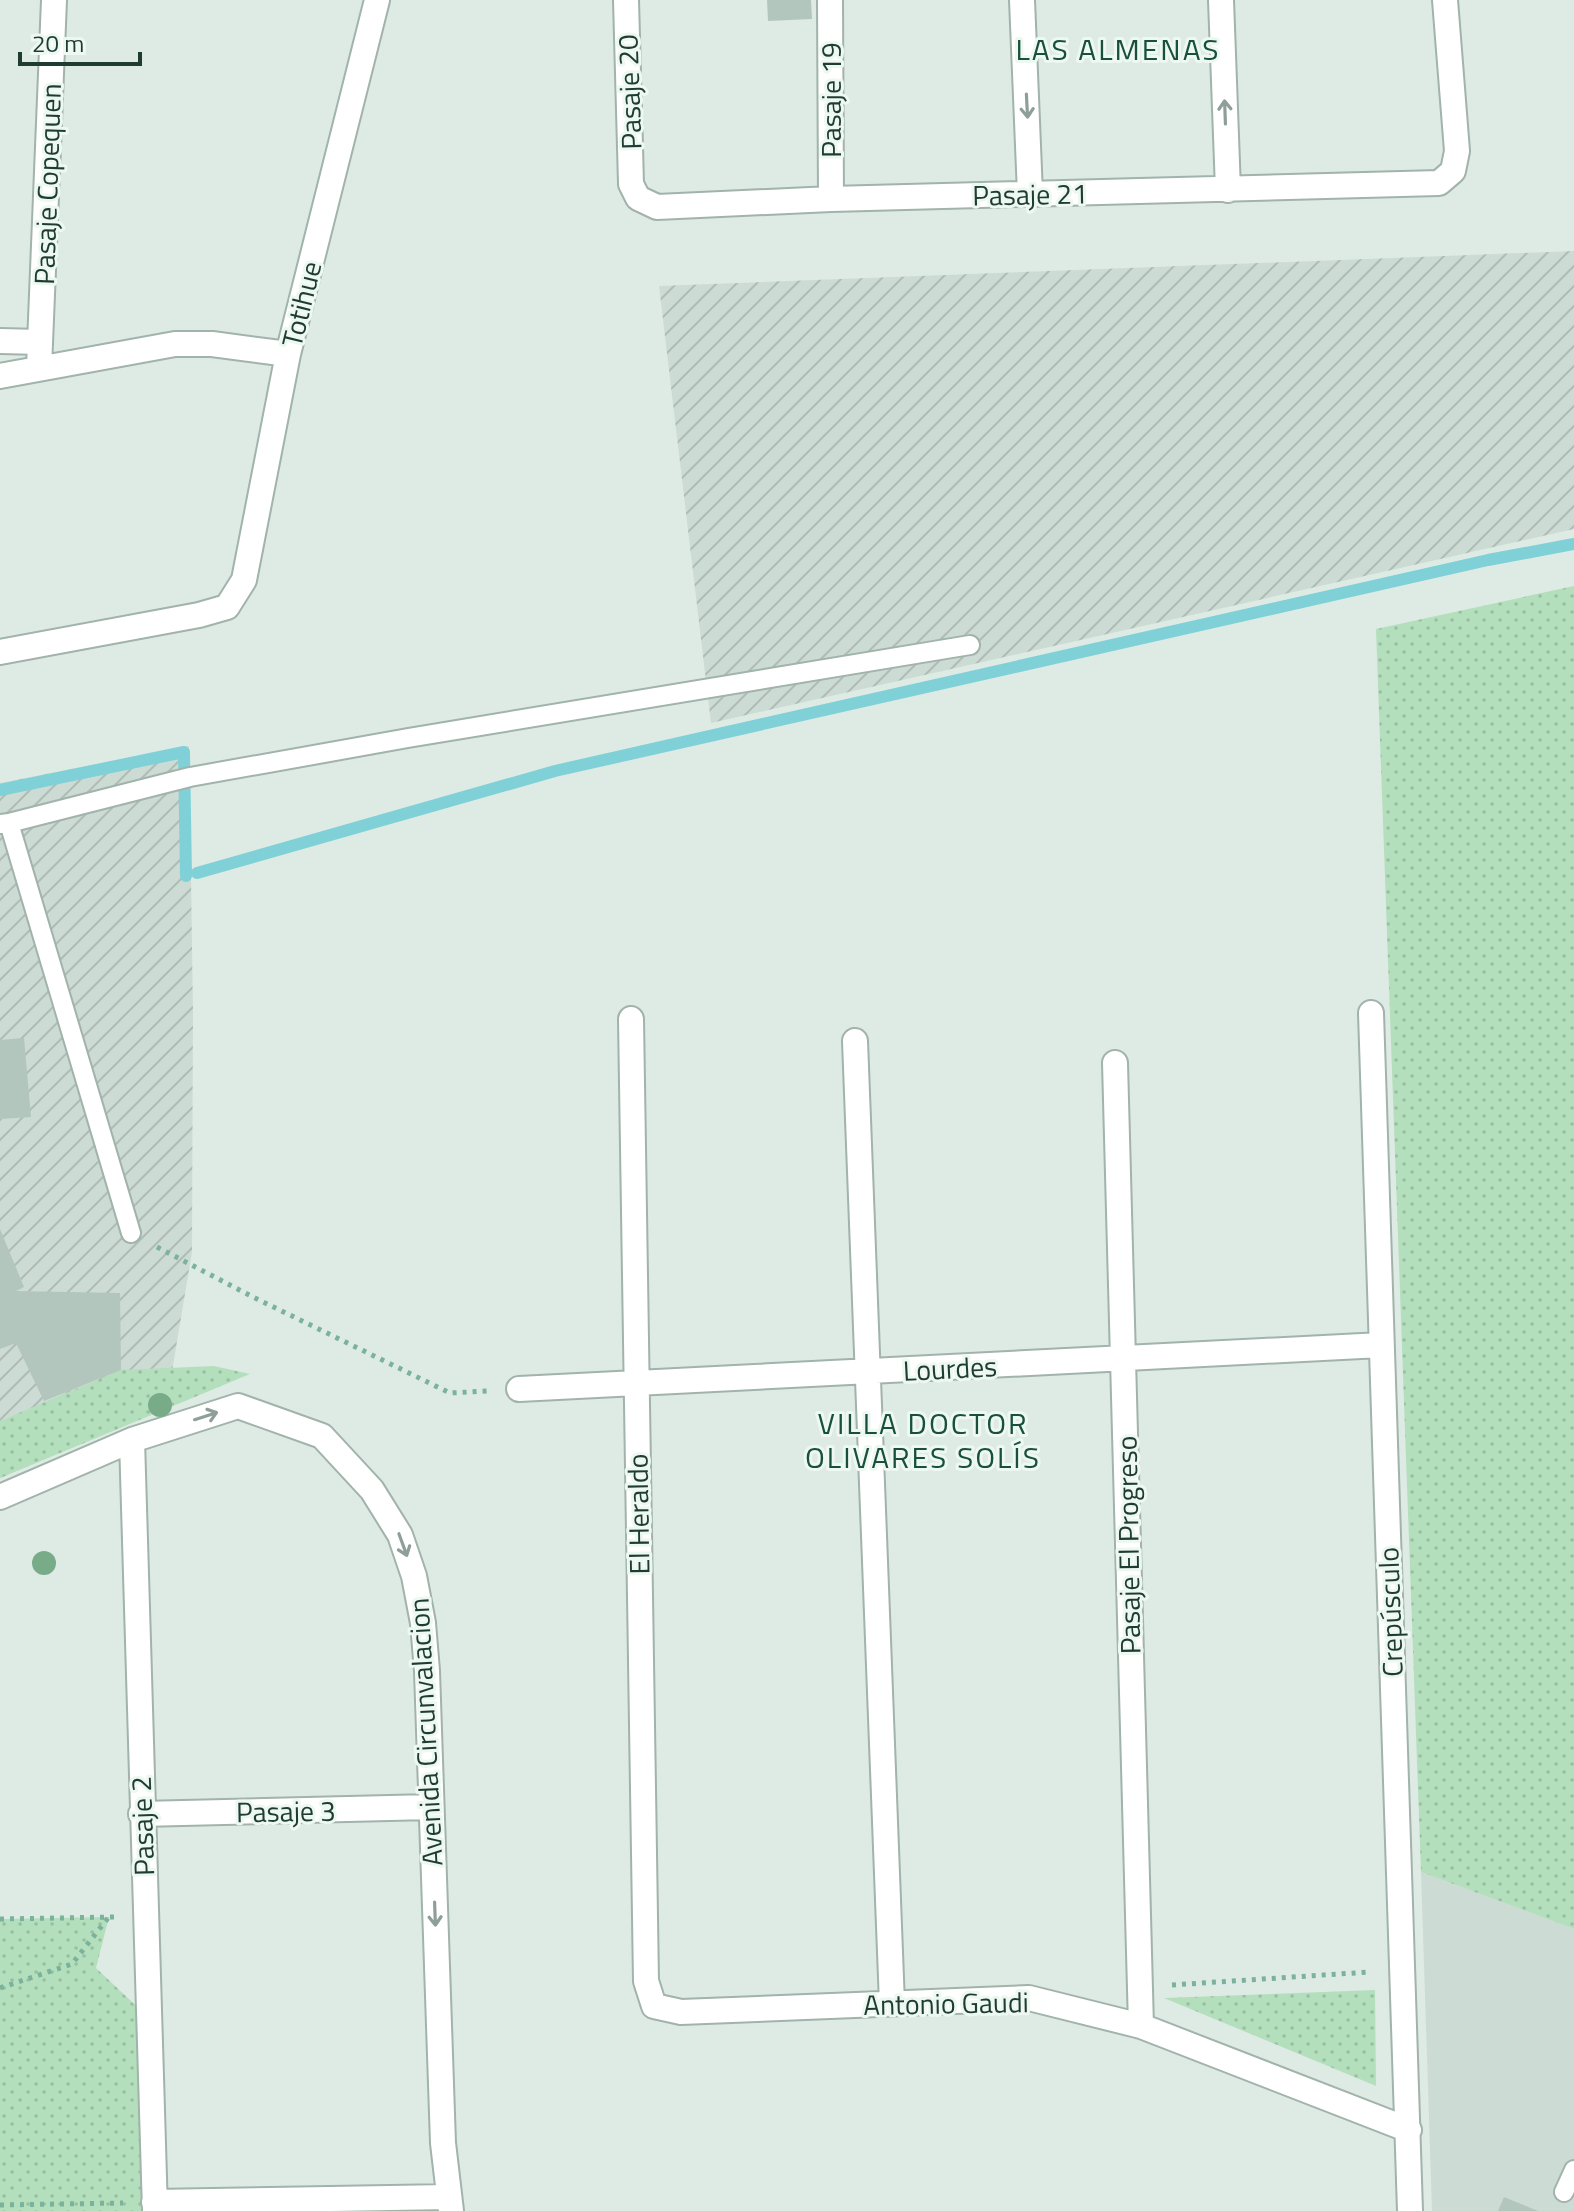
<svg xmlns="http://www.w3.org/2000/svg" width="1574" height="2211" font-family="'Titillium Web',sans-serif">
<style>
.built{fill:#ccdbd3}
.industrial{fill:url(#industrial-furrows)}
.grass{fill:url(#grass-dots)}
.lines{fill:none;stroke-linecap:round;stroke-linejoin:round}
.stream{stroke:#7fd1d7;stroke-width:12}
.building{fill:#b3c6bd}
.lane-casing{stroke:#a1b3ab;stroke-width:22}
.street-casing{stroke:#a1b3ab;stroke-width:28}
.path{stroke:#7bb29c;stroke-width:5;stroke-dasharray:4 6;stroke-linecap:butt}
.lane{stroke:#fff;stroke-width:18}
.street{stroke:#fff;stroke-width:24}
.tree{fill:#78ab88}
.oneway{stroke:#8e9e98}
.labels{text-anchor:middle;dominant-baseline:central;stroke-width:6;stroke-linejoin:round;paint-order:stroke}
.street-label{font-size:28px;fill:#1e3c31;stroke:#eef8f2}
.neighbourhood-label{font-size:30px;letter-spacing:2px;fill:#18503d;stroke:#eef8f2}
</style>
<defs>
<pattern id="industrial-furrows" width="10" height="10" patternUnits="userSpaceOnUse" patternTransform="scale(2)"><rect width="10" height="10" fill="#ccdbd3"/><path d="M-1 1l2-2M0 10L10 0M9 11l2-2" fill="none" stroke="#afbdb6"/></pattern>
<pattern id="grass-dots" width="8" height="8" patternUnits="userSpaceOnUse" patternTransform="scale(2)"><rect width="8" height="8" fill="#b4dfbc"/><path d="M2 2h.1M6 6h.1" fill="none" stroke="#9ac0a2" stroke-width="1.8" stroke-linecap="round"/></pattern>
</defs>
<rect width="100%" height="100%" fill="#deebe4"/>
<!-- built -->
<path class="built" d="M1421,1872L1574,1929V2211H1432Z"/>
<!-- industrial -->
<path class="industrial" d="M1574,251V529L711,723L659,286Z
M189,746L193,1011L192,1252L166,1407L0,1478V783Z"/>
<!-- grass -->
<path class="grass" d="M1574,586V1929L1421,1872L1376,629Z
M214,1366L250,1374L0,1478V1421L121,1370Z
M109,1917L96,1968L148,2017L153,2211H0V1919Z
M1375,1990L1376,2086L1164,1998Z"/>
<g class="lines">
<!-- stream -->
<path class="stream" d="M0,790L184,752L186,876
M197,873L555,771L1488,560L1574,544"/>
</g>
<!-- building -->
<path class="building" d="M767,0H811L812,19L768,21Z
M24,1038L31,1117L0,1119V1040Z
M0,1229L24,1287L16,1291L120,1293L121,1370L44,1401L16,1343L0,1349Z
M1504,2197L1538,2211H1498Z"/>
<g class="lines">
<defs>
<path id="lane" d="M9,823L190,777L408,738L970,645
M0,824L9,823L131,1233
M1564,2192L1574,2170"/>
<path id="street" d="M626,0L631,184L638,198L657,207L831,199L1439,183L1453,171L1457,151L1445,0
M830,0L831,199
M1022,0L1030,194
M1221,0L1228,190
M0,341L40,342
M39,368L54,0
M0,376L175,344H212L288,354
M0,652L199,615L227,607L244,580L288,354L377,0
M1371,1013L1410,2211
M631,1019L646,1981L654,2006L681,2012L1029,1998L1141,2026L1409,2130
M855,1041L892,2004
M1115,1063L1141,2026
M519,1389L1381,1345
M132,1440L155,2211
M0,1497L132,1440L238,1406L322,1436L372,1490L400,1535L414,1576L423,1623L427,1671L443,2143L451,2211
M141,1814L431,1807
M154,2202L449,2197"/>
</defs>
<!-- lane casing -->
<use href="#lane" class="lane-casing"/>
<!-- street casing -->
<use href="#street" class="street-casing"/>
<!-- path -->
<path class="path" d="M157,1247L253,1297L450,1393L488,1391
M0,1919L115,1917
M1172,1985L1369,1972
M0,1988L72,1964L108,1918
M0,2205L123,2203"/>
<!-- lane -->
<use href="#lane" class="lane"/>
<!-- street -->
<use href="#street" class="street"/>
</g>
<!-- trees -->
<g class="tree">
<circle cx="160" cy="1405" r="12"/>
<circle cx="44" cy="1563" r="12"/>
</g>
<!-- one-way arrows -->
<defs><path id="oneway-shaft" d="M-6 0H5M1.5-3L5.5 0L1.5 3" fill="none" stroke-width="1.6" stroke-linecap="round" stroke-linejoin="round" transform="scale(2)"/></defs>
<g class="oneway">
<use href="#oneway-shaft" transform="translate(1027 106) rotate(87)"/>
<use href="#oneway-shaft" transform="translate(1225 112) rotate(-92)"/>
<use href="#oneway-shaft" transform="translate(206 1416) rotate(-18)"/>
<use href="#oneway-shaft" transform="translate(403 1545) rotate(70)"/>
<use href="#oneway-shaft" transform="translate(435 1914) rotate(88)"/>
</g>
<g class="labels">
<!-- street labels -->
<g class="street-label">
<text transform="translate(629 92) rotate(-92)">Pasaje 20</text>
<text transform="translate(830 100) rotate(-90)">Pasaje 19</text>
<text transform="translate(47 184) rotate(-88)">Pasaje Copequen</text>
<text transform="translate(1030 194) rotate(-1)">Pasaje 21</text>
<text transform="translate(301 304) rotate(-76)">Totihue</text>
<text transform="translate(950 1368) rotate(-3)">Lourdes</text>
<text transform="translate(638 1514) rotate(-91)">El Heraldo</text>
<text transform="translate(1128 1545) rotate(-91)">Pasaje El Progreso</text>
<text transform="translate(1390 1612) rotate(-92)">Crepúsculo</text>
<text transform="translate(425 1732) rotate(-93)">Avenida Circunvalacion</text>
<text transform="translate(286 1811) rotate(-1)">Pasaje 3</text>
<text transform="translate(142 1826) rotate(-92)">Pasaje 2</text>
<text transform="translate(946 2003) rotate(-1)">Antonio Gaudi</text>
</g>
<!-- neighbourhood labels -->
<g class="neighbourhood-label">
<text x="1118" y="49">LAS ALMENAS</text>
<text x="923" y="1423">VILLA DOCTOR<tspan x="923" dy="34">OLIVARES SOLÍS</tspan></text>
</g>
</g>
<!-- scale -->
<path d="M20 52v12h120v-12" fill="none" stroke="#1e3c31" stroke-width="4"/>
<text x="32" y="52" font-size="24" fill="#1e3c31" stroke="#eef8f2" stroke-width="6" paint-order="stroke">20 m</text>
</svg>
